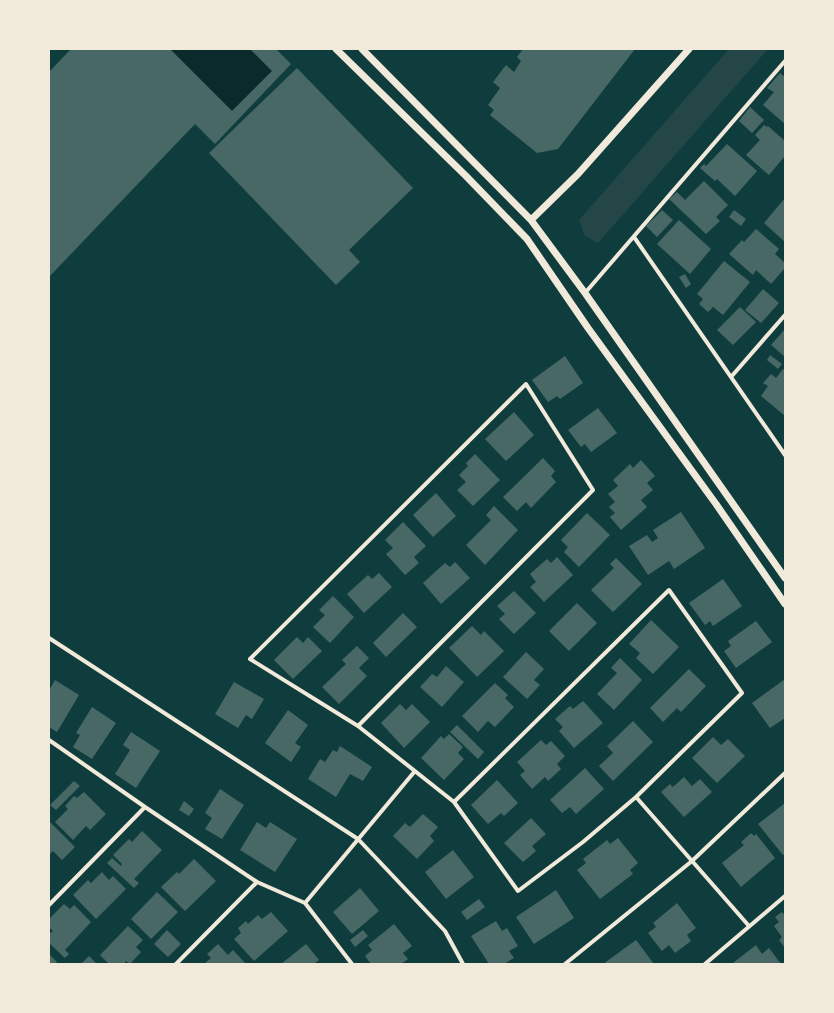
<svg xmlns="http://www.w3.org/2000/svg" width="834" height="1013" font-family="Cabin,sans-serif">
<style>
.green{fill:#244646}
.water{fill:#0a2a2b}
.building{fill:#486865}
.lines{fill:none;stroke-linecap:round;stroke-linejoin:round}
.minor{stroke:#f1e9da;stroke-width:4}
.tertiary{stroke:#f1e9da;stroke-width:7}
</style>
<rect width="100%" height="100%" fill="#0f3d3e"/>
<!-- green -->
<path class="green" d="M729,49H768L598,243L585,236L579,220Z"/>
<!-- water -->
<path class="water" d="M170,49H250L272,71L232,111Z"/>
<!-- building -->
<path class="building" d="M71,49H170L232,111L272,71L250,49H276L291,64L215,144L195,124L49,277V72Z
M523,49H635L558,149L537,153L490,115L494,110L488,105L500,88L493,82L506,65L514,72L521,61L517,57Z
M297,68L413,188L349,250L360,262L336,285L209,153Z
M780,73L785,77V124L763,105L774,92L767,88Z
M750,107L764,120L752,133L739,121Z
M764,125L767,127L768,126L785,141V156L769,175L746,155L760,140L755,135Z
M727,144L757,171L735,196L717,179L715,181L700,168L704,164L706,166Z
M704,181L728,205L716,217L720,221L706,234L669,199L677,192L685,200Z
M785,198V242L764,223Z
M662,210L673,220L657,237L646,226Z
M734,210L746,219L741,226L729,217Z
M679,220L711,249L690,274L657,244Z
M756,229L779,249L775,254L785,263V268L771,284L756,270L753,275L729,254L742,240L744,242Z
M724,261L750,282L723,315L713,307L708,312L699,304L703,299L697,294Z
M685,274L691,284L686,288L679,277Z
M763,289L779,303L761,323L745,310Z
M740,307L756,322L733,345L717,330Z
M785,329V357L771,345Z
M770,355L782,364L778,369L767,360Z
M565,356L583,383L560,399L557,396L548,402L532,380Z
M783,369L785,370V416L761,396L768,386L763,383L771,374L776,378Z
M598,408L617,433L591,452L585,444L581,447L568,430Z
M514,412L534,435L506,461L485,439Z
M475,454L500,480L473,506L457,490L466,482L459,475L468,466L466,463Z
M543,458L555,471L551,476L556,482L531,508L526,502L517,511L503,497Z
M641,460L655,476L647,483L653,490L641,500L647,507L621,530L610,517L615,513L609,507L615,502L608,494L618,486L613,480L630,464L633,468Z
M436,493L456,516L433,537L413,515Z
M494,506L518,530L485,565L466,545L491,520L486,515Z
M681,512L705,548L674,569L669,561L648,575L629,546L647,535L652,542L658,538L653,530Z
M587,513L610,535L579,567L564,552L568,547L561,540Z
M403,522L426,546L414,557L419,563L405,575L386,554L393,548L385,540Z
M557,557L573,575L544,602L530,587L536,582L530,574L547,559L551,563Z
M616,558L642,584L613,612L591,590L614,568L610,564Z
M455,562L470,578L441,604L423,583L445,563L450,567Z
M379,573L392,587L364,613L347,594L368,575L372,579Z
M723,579L742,606L713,626L710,621L705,625L689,603Z
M514,591L536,613L514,634L499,619L505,614L497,606Z
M333,596L354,617L330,643L313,627L325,615L319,610Z
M577,603L597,623L569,651L549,631Z
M403,613L417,627L386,657L373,643Z
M651,620L679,647L653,674L636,658L640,653L629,644Z
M756,621L772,642L736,668L724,651L731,646L728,641Z
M472,626L481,635L484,631L504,651L477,677L449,648Z
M297,637L303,643L308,637L322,651L293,679L274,660Z
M357,646L369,658L359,668L367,676L339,704L322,687L346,664L342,660Z
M526,652L544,669L534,680L540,685L527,699L503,677Z
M620,658L642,680L614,710L597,694L617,673L611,668Z
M446,666L464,682L442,707L420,687L432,674L437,677Z
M689,669L706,686L681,712L677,708L663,722L650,708Z
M785,679V718L770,728L752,703Z
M55,680L79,695L57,732L49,727V690Z
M234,682L264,699L252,719L246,715L238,728L215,714Z
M495,683L508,695L505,698L514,707L495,727L488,721L478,732L462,716Z
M583,701L603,723L574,748L559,731L563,727L555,719L570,706L573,709Z
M400,704L406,710L412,704L430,722L404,748L381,723Z
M92,707L116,723L92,759L73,747L80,735L76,733Z
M288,710L308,725L295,743L301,747L291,762L265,743Z
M633,721L653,742L613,781L599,766L613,753L607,746Z
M457,725L484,752L478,759L450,732Z
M131,732L160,751L136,788L115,774L130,750L123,745Z
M449,734L463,747L458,753L464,759L444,780L421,758L441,736L444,739Z
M713,737L721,745L728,739L745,756L717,783L692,758Z
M541,740L546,745L551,741L565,756L557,764L561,769L548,781L545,777L532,789L520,775L525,771L517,762Z
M340,746L372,767L363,781L350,774L336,797L308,779L320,759L325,762L333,750L337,752Z
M585,768L604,789L576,814L570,807L562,813L550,800Z
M684,777L692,786L700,779L712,792L684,817L661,792L670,784L673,787Z
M497,780L518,803L504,816L501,813L488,824L471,805Z
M74,781L80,786L56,810L50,805Z
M220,789L244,805L222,839L205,829L212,818L205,813Z
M84,792L106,814L90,830L86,826L73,840L55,822L68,809L65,806L74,796L77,798Z
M184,801L194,809L189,816L179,810Z
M785,803V854L783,855L758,824Z
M423,814L438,827L430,836L434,841L417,859L393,836L405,823L410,827Z
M531,818L546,834L532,846L536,851L523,862L504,843Z
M49,821L75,847L62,860L53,851L49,855Z
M257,822L266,828L270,822L297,839L275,872L240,850Z
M142,831L162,850L134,879L139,883L134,888L107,863L112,858L121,866L122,864L113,855L129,839L132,842Z
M751,833L754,836L756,834L775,858L741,887L722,863L744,845L741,842Z
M618,838L638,863L630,870L633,874L600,899L577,870L586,863L583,859L607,840L610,844Z
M453,850L474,877L446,899L425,872Z
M194,859L216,881L185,911L161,887L177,872L179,874Z
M102,872L109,880L113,876L126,889L96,919L73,895L88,880L91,883Z
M360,888L379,911L352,934L333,912Z
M556,890L574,918L534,944L516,917Z
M157,892L178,912L151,939L131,919Z
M479,899L485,907L467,920L461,912Z
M677,903L696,928L687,935L691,941L675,953L669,945L662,951L648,933L656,927L653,923Z
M64,904L70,909L74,905L91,922L65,950L69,954L65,958L49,943V934L53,931L49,927V919Z
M271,912L288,931L254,961L234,939L241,933L238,928L246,921L248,924L258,915L262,919Z
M782,912L785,916V948L779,940L782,937L774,926L779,922L775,917Z
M496,921L502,931L507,928L518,946L509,951L514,958L504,964H489L471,936Z
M394,924L412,946L403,953L408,959L401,964H371L365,956L372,950L368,945Z
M128,926L143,940L136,947L141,952L130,964L126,961L124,964H109L100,955Z
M167,930L181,944L168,957L154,944Z
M363,930L368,936L355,947L350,940Z
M636,940L654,964H603Z
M218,944L228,955L233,950L246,964H204L211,958L207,954Z
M306,944L319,960L315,963L316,964H281Z
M756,945L762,954L769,948L781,964H733V963Z
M49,954L57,962L55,964H49Z
M89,956L97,964H81Z"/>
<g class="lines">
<!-- minor -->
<path class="minor" d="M634,237L785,455
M585,293L785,61
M731,377L785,315
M49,638L358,839L445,931L463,964
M358,726L593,490L526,384L250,659L358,726L454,802L669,590L742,693L636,797L749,926
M49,740L145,807L49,905
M454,802L518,891L583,842L636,797
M145,807L257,882
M305,903L415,771
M176,964L257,882L305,903L352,964
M565,964L692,861L785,773
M705,964L785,896"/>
<!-- tertiary -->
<path class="tertiary" d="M336,49L466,176L527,239L588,328L716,504L785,604
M362,49L531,220L585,293L785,578
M531,220L578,174L689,49"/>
</g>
<!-- border -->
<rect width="834" height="1013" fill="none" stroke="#f1e9da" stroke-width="100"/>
</svg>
